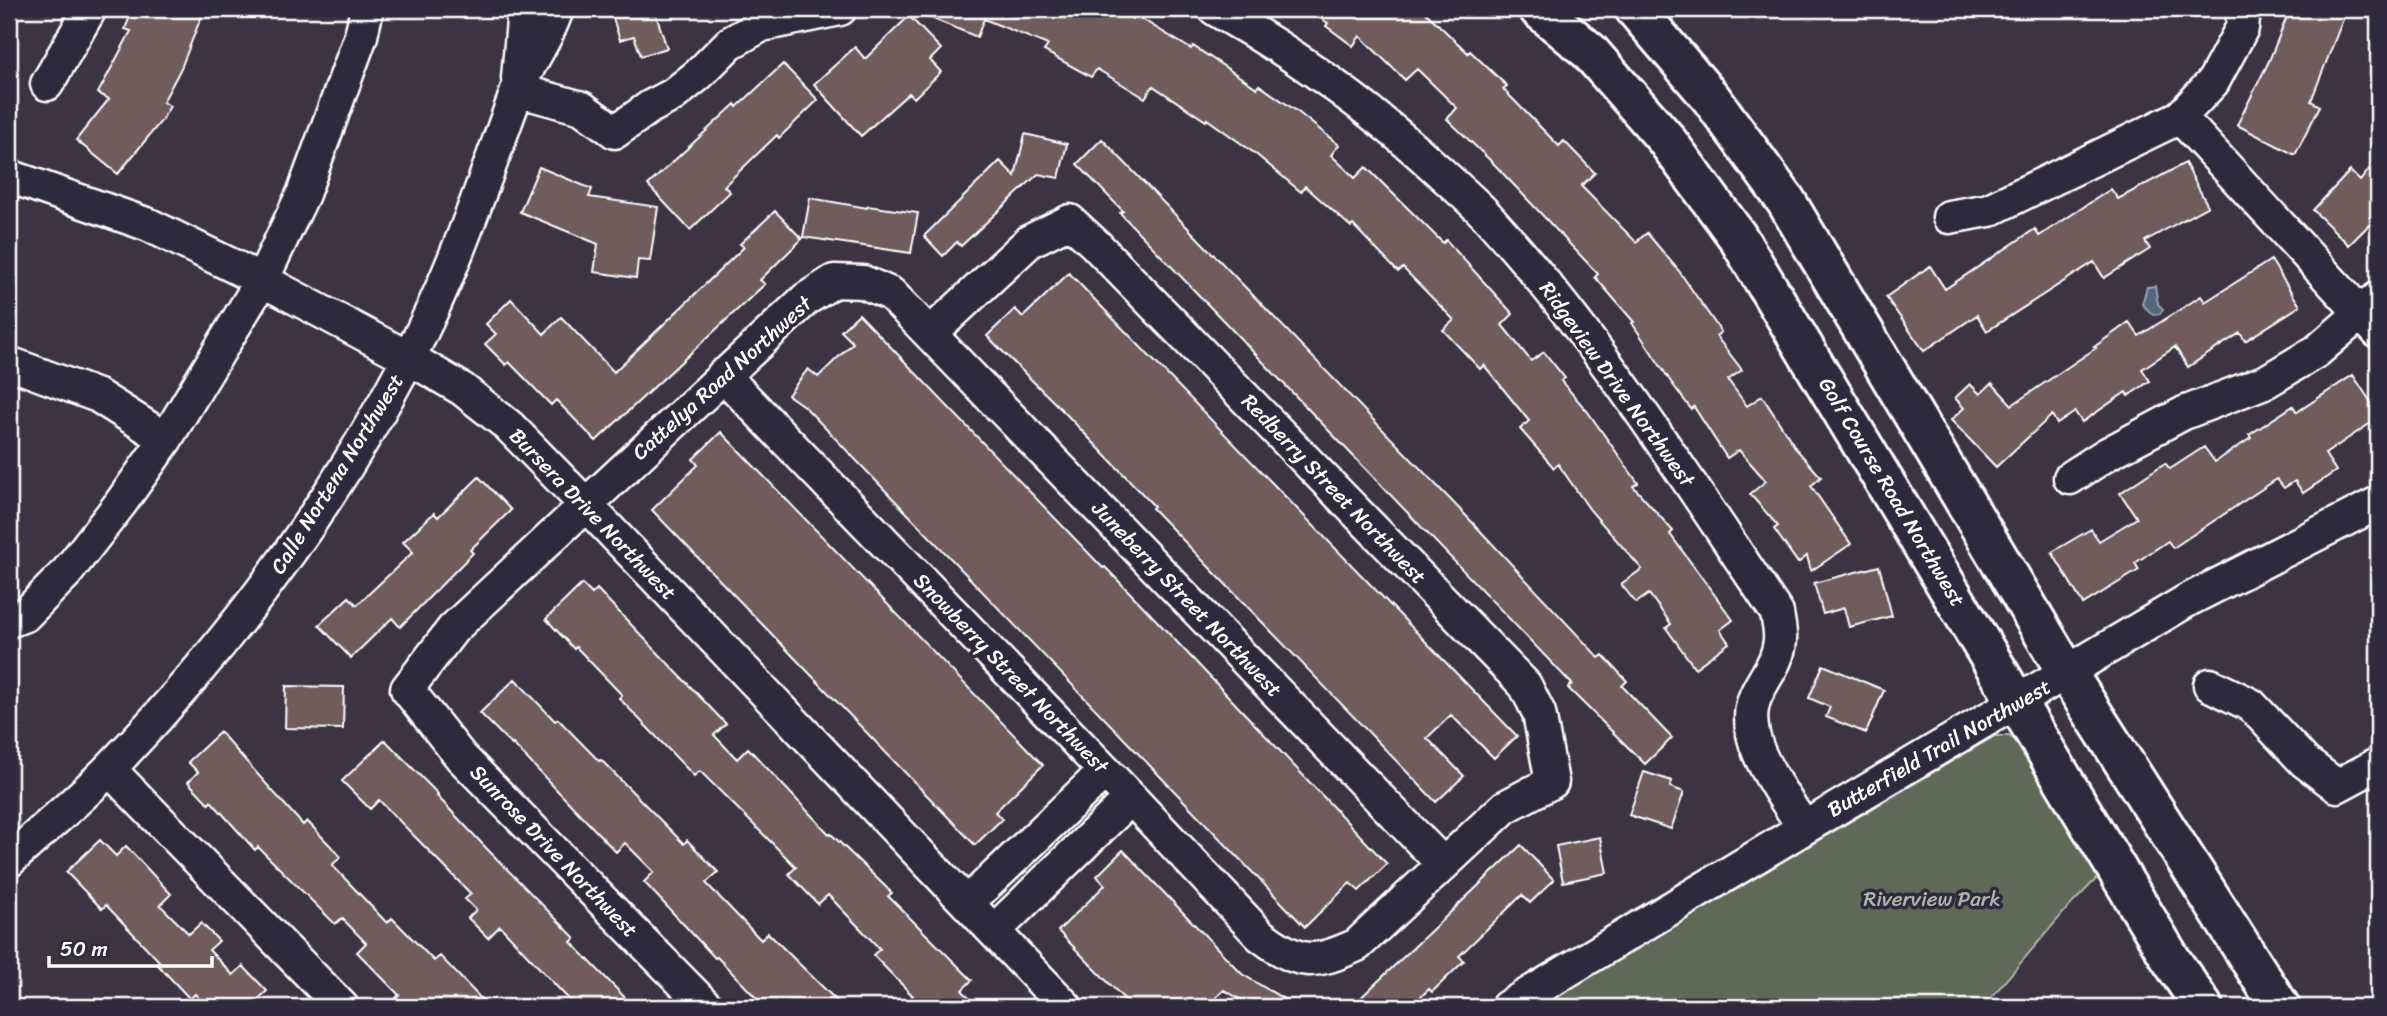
<svg xmlns="http://www.w3.org/2000/svg" width="2387" height="1016" font-family="Sriracha,sans-serif">
<style>
.green{fill:#616759;stroke:#b0b3ac;stroke-width:2}
.water{fill:#52687d;stroke:#97a4b1;stroke-width:2}
.building{fill:#705c5d;stroke:#fff;stroke-width:2}
.lines{fill:none;stroke-linecap:round;stroke-linejoin:round}
.minor-casing{stroke:#fff;stroke-width:37}
.major-casing{stroke:#fff;stroke-width:44}
.minor{stroke:#2f2a3d;stroke-width:32}
.major{stroke:#2f2a3d;stroke-width:38}
.labels{text-anchor:middle;dominant-baseline:central;stroke-width:7;stroke-linejoin:round;paint-order:stroke}
.street-label{font-size:21px;fill:#fff;stroke:#2f2a3d}
.park-label{font-size:21px;fill:#b0b3ac;stroke:#2f2a3d}
</style>
<rect width="100%" height="100%" fill="#3c3443"/>
<filter id="ink" filterUnits="userSpaceOnUse"><feTurbulence type="fractalNoise" baseFrequency=".0143" numOctaves="2"/><feDisplacementMap in="SourceGraphic" scale="14" xChannelSelector="R" yChannelSelector="G"/><feConvolveMatrix kernelMatrix="1 2 1 2 8 2 1 2 1" color-interpolation-filters="sRGB"/></filter>
<g filter="url(#ink)">
<!-- green -->
<path class="green" d="M1995,736H2008L2019,741L2103,872L2064,912L1983,1007H1537Z"/>
<!-- water -->
<path class="water" d="M2155,286L2158,304L2163,309L2160,314L2153,315L2142,304L2147,287Z"/>
<!-- building -->
<path class="building" d="M133,9H186L202,15L181,68L163,102L170,106L162,120L118,174L76,140L109,99L98,93L131,31L125,29Z
M610,9H654L667,48L641,56L634,36L620,40Z
M909,9H1114L1133,19L1135,15L1191,49L1193,46L1257,88L1259,85L1298,112L1339,145L1331,155L1355,178L1366,167L1443,243L1446,240L1513,314L1502,325L1531,361L1544,352L1565,378L1561,381L1588,412L1638,483L1633,486L1673,531L1670,534L1733,620L1720,630L1729,643L1695,668L1666,628L1671,624L1649,594L1636,603L1621,584L1642,569L1590,510L1558,464L1554,468L1520,429L1529,421L1484,365L1480,369L1443,330L1454,320L1403,268L1398,272L1353,225L1351,227L1305,186L1301,192L1257,155L1207,119L1206,121L1153,86L1145,98L1097,69L1091,77L1044,51L1048,45L984,19L977,37Z
M1306,9H1422L1468,53L1470,51L1507,86L1503,89L1559,146L1564,141L1595,173L1581,186L1636,242L1647,233L1679,271L1721,332L1716,336L1742,370L1728,380L1747,406L1762,396L1797,450L1821,477L1811,486L1851,544L1811,571L1807,556L1798,563L1774,529L1778,526L1750,494L1766,481L1739,450L1727,458L1694,407L1691,409L1671,382L1632,323L1634,322L1595,277L1598,274L1495,165L1447,119L1457,108L1417,69L1405,80L1360,36L1353,46L1326,26L1328,23Z
M2290,9H2347L2311,101L2320,106L2295,155L2237,125L2269,61Z
M909,16L941,49L930,60L941,72L914,98L909,93L861,136L814,84L855,47L865,59Z
M783,64L818,100L779,138L777,135L724,186L730,192L690,230L648,185L735,104L737,107Z
M1025,134L1067,144L1059,178L1038,174L961,246L957,242L943,256L924,236L1000,161L1015,176Z
M1102,139L1472,522L1599,658L1603,655L1627,681L1622,686L1672,738L1645,764L1568,688L1572,684L1120,213L1123,211L1077,164Z
M2378,158V234L2369,225L2349,245L2313,210L2350,171L2360,181Z
M2185,163L2208,206L2145,241L2150,249L2104,278L2094,262L1987,331L1977,315L1924,351L1886,297L1930,266L1945,289L2035,229L2039,236L2111,189L2118,199Z
M539,167L592,189L589,197L658,207L650,261L638,260L636,278L594,272L598,244L520,212Z
M810,198L867,208L868,206L918,213L911,253L803,237Z
M775,211L802,239L760,280L765,284L596,441L556,400L551,405L509,362L506,365L485,344L496,334L486,324L511,299L544,334L561,317L614,372L744,247L740,244Z
M2271,260L2300,306L2245,341L2240,333L2188,367L2175,347L2142,369L2150,381L2128,396L2126,392L2082,422L2075,412L2057,424L2052,415L1996,467L1951,420L1964,408L1955,398L1970,384L1980,394L1992,383L2012,405L2096,348L2094,347L2129,322L2139,336L2201,296L2205,302Z
M1069,273L1517,736L1494,758L1451,715L1427,738L1464,776L1436,802L1152,508L1154,506L1065,413L987,336L1015,309L1023,317Z
M859,314L1103,568L1105,567L1140,603L1387,864L1359,891L1350,883L1305,927L805,407L788,395L808,369L818,377L853,343L841,331Z
M2353,375L2378,413V418L2325,454L2336,471L2303,493L2295,481L2284,488L2277,479L2173,548L2168,541L2135,563L2139,570L2083,604L2052,552L2091,529L2099,541L2137,518L2120,493L2165,463L2170,469L2204,447L2215,462L2251,438L2249,435L2293,406L2297,412Z
M721,432L1043,765L995,812L1002,819L975,845L652,510L698,465L693,459Z
M479,477L511,510L470,550L473,553L400,627L392,618L351,658L319,625L349,597L357,605L413,552L403,542L434,513L438,517Z
M1879,566L1892,616L1849,627L1844,608L1823,614L1814,583Z
M582,584L592,594L597,589L726,724L714,735L737,759L748,748L830,835L831,834L892,893L888,896L972,980L962,990L977,1007H901L913,996L873,955L880,949L828,895L818,904L789,874L796,867L700,771L694,776L619,698L622,695L576,647L574,649L546,619Z
M1823,665L1884,690L1866,733L1826,717L1830,707L1809,698Z
M515,679L555,721L558,719L599,761L601,760L684,844L687,840L718,872L706,883L761,940L768,933L843,1007H765L717,957L715,958L644,882L654,872L625,843L616,852L513,744L512,745L480,713Z
M286,686L344,687L343,729L285,728Z
M220,732L303,825L307,821L341,857L332,865L387,923L392,918L434,961L440,956L489,1007H405L396,998L399,995L357,952L366,943L342,918L335,924L258,847L255,850L211,801L209,804L188,782L198,772L188,762Z
M385,740L438,794L437,796L489,851L575,938L571,942L634,1007H576L500,926L488,938L468,918L476,910L465,899L471,894L379,800L370,809L342,781Z
M1644,772L1672,781L1670,787L1684,792L1671,829L1629,815Z
M1600,837L1607,873L1563,882L1556,846Z
M100,840L116,856L126,846L171,894L160,905L189,934L201,923L219,941L209,950L233,975L243,966L267,991L250,1007H207L195,994L190,999L157,964L160,962L106,905L102,909L66,872Z
M1521,845L1554,880L1530,903L1522,895L1459,956L1464,961L1432,992L1429,989L1410,1007H1351Z
M1123,850L1242,974L1297,1007H1254L1224,990L1206,1007H1132L1058,931L1105,885L1097,876Z"/>
<g class="lines">
<defs>
<path id="minor" d="M1215,9C1297,55 1372,109 1441,173C1456,187 1473,201 1487,216C1598,338 1685,477 1777,613C1778,621 1781,632 1780,640C1779,661 1764,677 1756,695C1736,738 1782,792 1804,828
M518,78L523,21L526,9
M47,84L90,9
M517,90L582,108L615,132L650,107L673,95L698,75L730,43L762,25L840,9
M2180,117L2378,332
M9,176L149,225L262,280L409,358L462,389L509,426L586,505L1066,1007
M1949,217L1989,210L2180,117L2213,82L2242,28L2244,9
M9,363L98,396L166,439
M723,375L1131,798L1260,935C1299,965 1313,965 1357,945L1505,807L1552,782L1539,713L1525,685L1095,244L1070,221L1030,241L931,333
M2070,478L2107,454L2184,413L2267,381L2317,351L2378,298
M9,621L25,615L67,572L120,504L166,439L262,280L303,194L361,36L367,9
M2210,685L2251,705L2305,762L2337,786L2378,764
M109,769L342,1007
M9,861C42,830 78,801 110,768C229,645 329,510 408,359C453,274 483,183 516,94C527,64 548,39 557,9
M967,903L1105,771
M994,931L1131,798
M707,1007L461,757L407,689L453,629L806,299L834,281L863,282L891,294L1442,863
M1507,1007L1804,828L2188,600L2378,503"/>
<path id="major" d="M1539,9L1589,51L1665,138L1737,236L2170,958L2203,1007
M1635,9L1711,98L1786,201L2067,673L2280,1007"/>
</defs>
<!-- minor casing -->
<use href="#minor" class="minor-casing"/>
<!-- major casing -->
<use href="#major" class="major-casing"/>
<!-- minor -->
<use href="#minor" class="minor"/>
<!-- major -->
<use href="#major" class="major"/>
</g>
</g>
<g class="labels">
<!-- street labels -->
<g class="street-label">
<text transform="translate(722 378) rotate(-42)">Cattelya Road Northwest</text>
<text transform="translate(1617 384) rotate(54)">Ridgeview Drive Northwest</text>
<text transform="translate(337 474) rotate(-58)">Calle Nortena Northwest</text>
<text transform="translate(1334 489) rotate(46)">Redberry Street Northwest</text>
<text transform="translate(1892 492) rotate(59)">Golf Course Road Northwest</text>
<text transform="translate(593 514) rotate(46)">Bursera Drive Northwest</text>
<text transform="translate(1187 599) rotate(46)">Juneberry Street Northwest</text>
<text transform="translate(1011 673) rotate(46)">Snowberry Street Northwest</text>
<text transform="translate(1939 748) rotate(-30)">Butterfield Trail Northwest</text>
<text transform="translate(554 851) rotate(46)">Sunrose Drive Northwest</text>
</g>
<!-- park labels -->
<g class="park-label">
<text x="1932" y="899">Riverview Park</text>
</g>
</g>
<!-- margin -->
<rect width="2387" height="1016" fill="none" stroke="#2f2a3d" stroke-width="35"/>
<rect x="18" y="18" width="2352" height="981" fill="none" stroke="#fff" stroke-width="2.5" filter="url(#ink)"/>
<!-- scale -->
<path d="M49 956v10h163v-10" fill="none" stroke="#ffffff" stroke-width="3.5"/>
<text x="60" y="956" font-size="21" fill="#ffffff" stroke="#2f2a3d" stroke-width="5" paint-order="stroke">50 m</text>
</svg>
